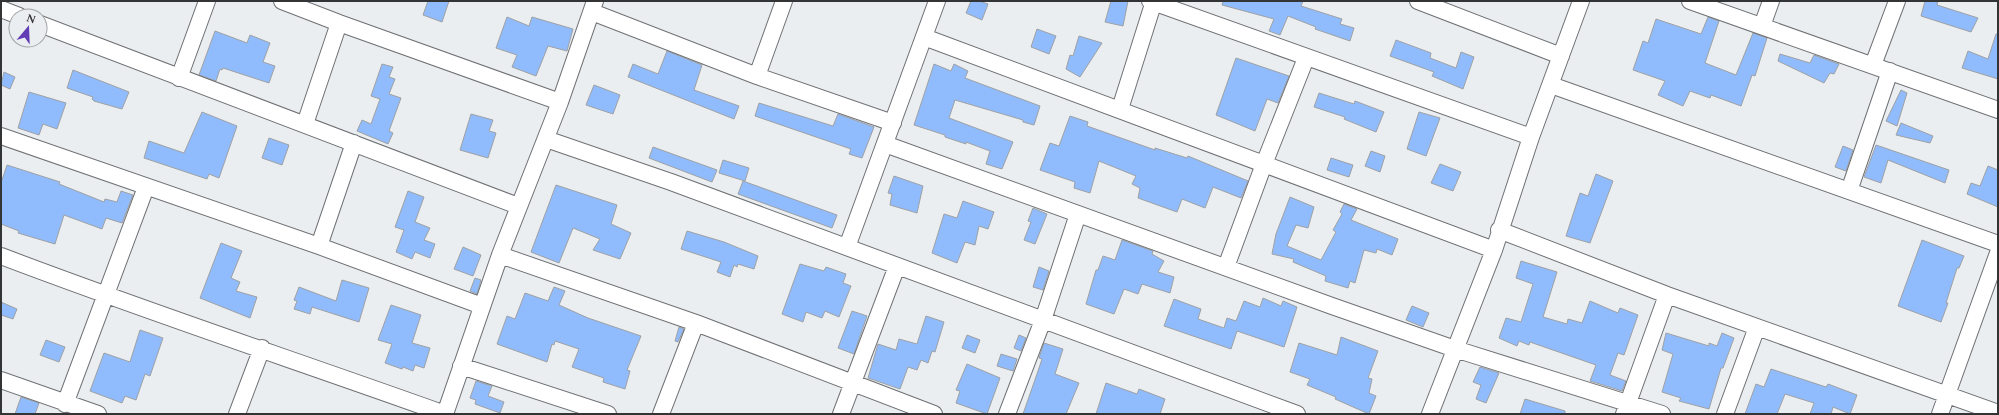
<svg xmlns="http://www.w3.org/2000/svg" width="1999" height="415" font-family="Spectral,serif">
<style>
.building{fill:#90bcfd;stroke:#9ea1a4}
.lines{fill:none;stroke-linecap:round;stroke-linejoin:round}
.minor-casing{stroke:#6f7174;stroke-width:18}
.minor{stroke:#fff;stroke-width:16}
</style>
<rect width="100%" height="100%" fill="#ebeef1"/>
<!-- building -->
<path class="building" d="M428,1H449L442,22L423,15Z
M971,1H979L988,4L982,20L966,13Z
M1111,1H1128L1123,26L1105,22Z
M1223,1H1303L1301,6L1342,19L1340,24L1354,28L1350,41L1315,29L1316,27L1288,16L1280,35L1269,31L1274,19L1222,5Z
M1925,1H1938L1937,5L1978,18L1971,32L1921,16Z
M507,17L529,26L532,17L573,29L567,51L548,46L536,76L512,67L517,55L496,48Z
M1708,17L1719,21L1705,63L1736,75L1753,33L1767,38L1755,76L1752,75L1741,106L1711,95L1710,98L1690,91L1683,106L1658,95L1665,81L1633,70L1643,41L1648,43L1656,19L1701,34Z
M1037,29L1056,36L1049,54L1031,47Z
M215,31L247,43L250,35L270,43L263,62L275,66L269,83L223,68L222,70L220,69L216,81L199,75Z
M1996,34H1998V79L1962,68L1968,51L1988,59Z
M1079,36L1102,43L1080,77L1066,69L1070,55L1073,56Z
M1396,40L1431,53L1430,58L1456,68L1461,52L1474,57L1463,89L1432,76L1434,72L1390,56Z
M667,51L702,65L694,90L739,106L734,119L628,77L633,64L658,74Z
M1780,54L1810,63L1814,55L1839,64L1834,74L1830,73L1824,83L1778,61Z
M1236,58L1289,76L1278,103L1267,99L1255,131L1216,115Z
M382,64L393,67L389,77L395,79L389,94L401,98L389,131L393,133L388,144L357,131L362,120L371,124L380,99L371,96Z
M934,64L951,71L954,64L968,71L965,78L1040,106L1034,125L1023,122V120L955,100L949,118L1013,142L1002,169L986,164L990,151L966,142V144L945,137V135L914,125Z
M73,70L129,92L122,109L94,101L92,99L93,97L67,88Z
M4,72L15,77L10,89L1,85Z
M594,85L620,95L613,114L586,105Z
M1901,90L1907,93L1897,126L1886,121Z
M29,92L66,103L57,129L43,124L39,135L18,128Z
M1319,93L1354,104L1355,101L1384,112L1376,132L1344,119L1345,117L1314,107Z
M759,103L833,126L838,114L874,127L862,158L849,154L851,149L755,116Z
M202,112L237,126L219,178L209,174L207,179L144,158L149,141L184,153Z
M1419,112L1440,118L1426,156L1407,149Z
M471,114L493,120L489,131L496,133L488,158L460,150Z
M1070,116L1088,122L1087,126L1155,150V148L1187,158L1188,156L1248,181L1241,198L1213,187L1205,208L1182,199L1177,212L1138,198L1140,188L1132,184L1136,176L1099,161L1090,193L1074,188L1075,182L1040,170L1050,143L1059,146Z
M1901,123L1933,136L1930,143L1896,135Z
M269,138L289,145L282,165L262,158Z
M1876,145L1949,170L1945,183L1888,160L1881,183L1864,177Z
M1843,146L1853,150L1846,171L1835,167Z
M653,147L717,170L712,182L649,158Z
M1371,151L1385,156L1380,172L1365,166Z
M1331,158L1353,165L1349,177L1327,170Z
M723,160L749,168L745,181L719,173Z
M1440,164L1461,172L1453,191L1431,183Z
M7,165L60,182L59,184L104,202L105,199L117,202L121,191L133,195L122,223L106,218L102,229L64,215L55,244L18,233L19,231L1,224V183Z
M1988,166L1998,170V207L1967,194L1971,183L1980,186Z
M1596,174L1613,181L1590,243L1566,236L1580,193L1588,196Z
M894,176L923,186L917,213L890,205L892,194L888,193Z
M743,181L837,215L832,228L738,194Z
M556,185L617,205L611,224L631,233L620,259L593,250L600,239L573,228L559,263L531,252Z
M408,191L424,197L415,222L430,228L424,240L435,244L430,258L415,252L412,259L396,252L404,230L395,227Z
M1290,197L1314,207L1308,228L1296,225L1287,246L1321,260L1336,232L1333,230L1342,214L1340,212L1344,204L1357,209L1351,220L1398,239L1392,255L1377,249L1376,253L1364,250L1355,283L1350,281L1348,288L1325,281L1326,276L1293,262L1294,259L1272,254L1276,234Z
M963,201L994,212L988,229L979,226L975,245L965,242L957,263L932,253L944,214L957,218Z
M1033,208L1047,214L1035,244L1024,240L1031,222L1028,221Z
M687,231L724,242L758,256L754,269L738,264L737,267L734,265L730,277L717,272L721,262L681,249Z
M1122,240L1153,251L1152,254L1164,261L1158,272L1174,277L1170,293L1142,284L1138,294L1124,289L1114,314L1086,304L1096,270H1098L1103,256L1115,260Z
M1922,240L1964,256L1959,268H1957L1946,303H1948L1941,322L1898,306Z
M221,243L242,251L231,278L240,282L236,291L257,297L250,318L200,298Z
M463,247L481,255L473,276L454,269Z
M1521,261L1557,272L1543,317L1567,324L1568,319L1582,323L1590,301L1618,313L1620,308L1638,315L1624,355L1618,353L1610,375L1626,381L1622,391L1590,381L1596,365L1530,342L1529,345L1519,341L1517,346L1499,338L1506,318L1521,322L1533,284L1516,278Z
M800,264L824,271L826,267L846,274L843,283L851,286L839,317L825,311L822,318L806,312L803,322L782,314Z
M1039,267L1049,271L1043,290L1033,287Z
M475,278L481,280L477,294L470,291Z
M342,280L369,288L359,322L312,307L310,314L294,309L297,301L294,300L299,287L336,301Z
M554,287L565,291L559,305L588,318L641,336L627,370L630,371L625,389L603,382L604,378L572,367L579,349L555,341L554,345L552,344L547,362L497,344L507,316L515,319L525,293L548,301Z
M1263,298L1281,306L1283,301L1297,307L1284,347L1237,331L1231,349L1164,326L1174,299L1201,309L1198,319L1224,328L1227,318L1236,321L1244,301L1260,307Z
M1,302L17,309L13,319L1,315Z
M391,305L421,315L412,343L430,348L424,368L415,365L413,371L403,367L402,369L385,363L392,344L378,340Z
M1412,306L1429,313L1423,327L1406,320Z
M852,311L867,316L854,354L838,348Z
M926,316L944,322L935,352L932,351L928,363L921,360L917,370L908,367L900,389L868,378L878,344L896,350L899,339L917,344Z
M679,327L684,329L678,342L675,341Z
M140,330L163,338L150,376L145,374L136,400L125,396L122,403L90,391L104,353L130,362Z
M1666,333L1709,346V343L1717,346L1722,333L1734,338L1723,368H1721L1709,409L1679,401L1681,398L1662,392L1673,354L1662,350Z
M967,335L980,340L975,353L962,348Z
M1019,335L1026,338L1021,351L1014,348Z
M1341,337L1378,351L1368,378L1372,379L1369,393L1376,396L1369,414L1335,399L1336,397L1307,385L1310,379L1290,372L1299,343L1337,355Z
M46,340L65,347L59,362L40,355Z
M1044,343L1063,349L1055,374L1079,383L1066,414H1023L1038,371L1042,359L1039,358Z
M1001,354L1017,359L1013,371L997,366Z
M967,364L1000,378L987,414L956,403L960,391L956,390Z
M1480,367L1499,373L1486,403L1476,399L1481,385L1473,382Z
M1771,369L1826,387L1828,384L1857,395L1850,414L1833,407L1831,414H1810L1814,403L1785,394L1777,414H1745L1756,384L1764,387Z
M476,381L492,386L488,396L504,402L500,413L475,404L476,400L470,398Z
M1106,383L1137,394L1139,389L1165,399L1160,414H1096Z
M21,397L39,403L35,414H15Z
M1525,399L1565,411V414H1520Z"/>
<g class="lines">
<defs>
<path id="minor" d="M282,1L339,23L560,102
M1150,1L1531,137
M1418,1L1561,56
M1690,1L1998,110
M1,9L19,16
M592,12L757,76L893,123
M40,24L518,206
M1762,26L1771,1
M924,37L1494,250
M1873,65L1897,1
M757,76L784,1
M179,78L207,1
M1551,85L1998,244
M1120,109L1154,1
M305,124L339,23
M1,136L319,246L482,306
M546,139L671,182L1297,414
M885,144L1332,306L1455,349L1662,414
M1849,191L1890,71
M1499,230L1667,295L1998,413
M319,246L354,143
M847,247L937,1
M500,255L696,323L934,414
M1,256C148,312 297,361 445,414
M1226,267L1264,164L1306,58
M461,366L608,414
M1,380L98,414
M65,404L146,187
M237,414L262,348
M445,414L500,255L560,102L595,1
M661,414L696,323
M841,414L897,266
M1007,414L1043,320L1078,214
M1430,414L1494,250L1531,137L1581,1
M1624,414L1667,295
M1725,414L1757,327
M1940,414L1998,253"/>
</defs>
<!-- minor casing -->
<use href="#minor" class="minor-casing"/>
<!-- minor -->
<use href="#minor" class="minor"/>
</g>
<!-- border -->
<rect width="1999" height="415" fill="none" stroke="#333435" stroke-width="4"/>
<!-- north arrow -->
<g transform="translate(28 28) rotate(19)"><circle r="19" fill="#ebeef1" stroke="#a1a4a6"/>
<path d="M0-3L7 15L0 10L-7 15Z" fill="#623cb4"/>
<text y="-6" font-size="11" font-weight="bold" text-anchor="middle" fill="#333435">N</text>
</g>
</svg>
